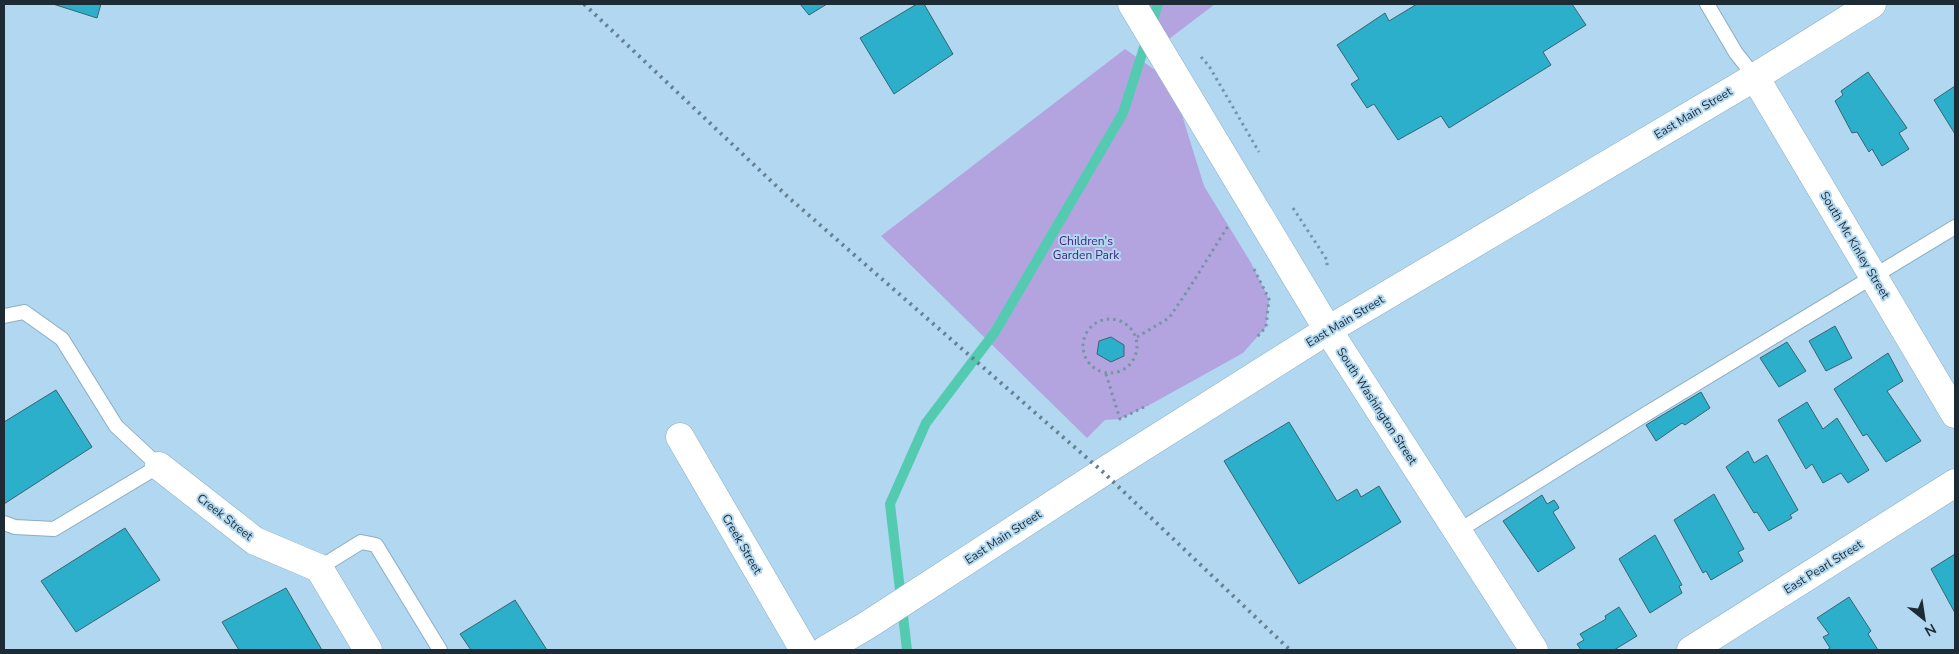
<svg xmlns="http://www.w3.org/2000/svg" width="1959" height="654" font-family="'Nunito Sans',sans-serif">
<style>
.green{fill:#b3a4e0}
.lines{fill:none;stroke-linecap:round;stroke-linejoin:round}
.stream{stroke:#54cbb0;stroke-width:10}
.building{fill:#2cafca;stroke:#386570}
.lane-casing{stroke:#89aec5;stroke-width:16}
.street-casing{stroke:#89aec5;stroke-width:29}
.secondary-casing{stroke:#89aec5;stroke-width:29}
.path{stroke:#7694a6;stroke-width:3;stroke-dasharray:2.5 4;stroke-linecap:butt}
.lane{stroke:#fff;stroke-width:14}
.street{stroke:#fff;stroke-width:28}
.secondary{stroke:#fff;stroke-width:28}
.rail{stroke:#668192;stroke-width:4;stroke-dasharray:2.5 5;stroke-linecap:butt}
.labels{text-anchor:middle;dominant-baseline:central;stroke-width:4;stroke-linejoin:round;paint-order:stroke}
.street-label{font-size:12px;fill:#1c2b34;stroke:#b1d8f0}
.park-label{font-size:12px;fill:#421f79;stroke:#b1d8f0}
</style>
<rect width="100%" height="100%" fill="#b1d8f0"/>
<!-- green -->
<path class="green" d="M1139,4H1215L1169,39Z
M1125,49L1155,70L1182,115L1204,186L1250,261L1269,299L1266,327L1243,353L1153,403L1120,419L1105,420L1087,438L881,236Z"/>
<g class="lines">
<!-- stream -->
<path class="stream" d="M907,650L890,504L926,423L995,332L1123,113L1158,4"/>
</g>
<!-- building -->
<path class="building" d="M53,4H101L97,18Z
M800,4H827L809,15Z
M917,4H924L953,54L894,94L860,38Z
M1417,4H1572L1586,25L1543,52L1551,65L1449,128L1441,116L1398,140L1374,104L1367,108L1351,84L1359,79L1337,45L1385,13L1389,21Z
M1868,72L1907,128L1899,133L1909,149L1882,166L1872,149L1869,152L1857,132L1852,133L1835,101L1843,95L1841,91Z
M1955,86V134L1934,100Z
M1835,326L1852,358L1826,371L1809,341Z
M1111,337L1124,345V356L1111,362L1097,354L1099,341Z
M1787,342L1806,371L1779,387L1760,358Z
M1888,353L1903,381L1887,391L1921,441L1886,462L1867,434L1863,436L1834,389Z
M56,390L92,447L4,504V422Z
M1701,392L1710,408L1685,425L1682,423L1656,441L1646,425Z
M1807,402L1823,429L1837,418L1869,470L1848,483L1841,473L1823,483L1812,464L1806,469L1778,420Z
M1289,422L1337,501L1357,489L1361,497L1379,486L1401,522L1299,584L1224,461Z
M1748,451L1754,463L1767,455L1798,510L1790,515L1792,518L1769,531L1757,512L1754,513L1726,467Z
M1714,494L1744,549L1738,552L1743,561L1711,580L1706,571L1703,573L1674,520Z
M1542,495L1547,504L1554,500L1557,504L1559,508L1553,512L1575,548L1538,572L1503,521Z
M125,528L160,580L76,632L41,581Z
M1655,535L1682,585L1679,586L1682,593L1650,613L1619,559Z
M1955,554V613L1931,569Z
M286,588L322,650H239L222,622Z
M1849,597L1871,631L1868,634L1878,650H1827L1830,648L1823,637L1829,634L1817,618Z
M515,600L547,650H471L460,634Z
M1619,607L1637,636L1614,650H1581L1577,644L1584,640L1580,634L1606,619L1605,616Z"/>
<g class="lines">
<defs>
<path id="lane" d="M1707,4L1736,53L1755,77
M4,316L24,312L62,339L116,426L159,466L54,529L15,527L4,523
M1458,531L1641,417L1955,227
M319,568L361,542L376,545L440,650"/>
<path id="street" d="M1132,4L1328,330L1534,650
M1755,77L1955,414
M680,437L804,650
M159,466L255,541L319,568L368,650
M1691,650L1955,483"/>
<path id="secondary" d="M825,650L866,626L1103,472L1328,330L1755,77L1872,4"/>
</defs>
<!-- lane casing -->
<use href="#lane" class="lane-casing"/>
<!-- street casing -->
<use href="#street" class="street-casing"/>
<!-- secondary casing -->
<use href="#secondary" class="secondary-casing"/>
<!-- path -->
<path class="path" d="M1201,57L1209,66L1259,152
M1293,208L1327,260V267
M1254,269L1269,299L1266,327L1257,337
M1083 346a27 27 0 1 1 54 0a27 27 0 1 1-54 0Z
M1137,337L1169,318L1188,290L1228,226
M1106,374L1120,419L1148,405"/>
<!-- lane -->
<use href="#lane" class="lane"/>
<!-- street -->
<use href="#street" class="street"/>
<!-- secondary -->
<use href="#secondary" class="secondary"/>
<!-- rail -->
<path class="rail" d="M584,4L788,197L1103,472L1290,650"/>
</g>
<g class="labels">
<!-- street labels -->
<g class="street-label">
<text transform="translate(1693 113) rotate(-31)">East Main Street</text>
<text transform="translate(1855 245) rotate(59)">South Mc Kinley Street</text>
<text transform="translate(1345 321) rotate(-31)">East Main Street</text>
<text transform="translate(1377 406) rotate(57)">South Washington Street</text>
<text transform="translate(225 517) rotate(38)">Creek Street</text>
<text transform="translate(1003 537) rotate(-33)">East Main Street</text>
<text transform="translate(742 544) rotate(60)">Creek Street</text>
<text transform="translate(1823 567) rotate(-32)">East Pearl Street</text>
</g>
<!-- park labels -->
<g class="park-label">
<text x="1086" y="241">Children's<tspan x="1086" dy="14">Garden Park</tspan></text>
</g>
</g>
<!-- border -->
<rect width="1959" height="654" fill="none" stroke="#1c2b34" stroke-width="10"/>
<!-- north arrow -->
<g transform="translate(1924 619) rotate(150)" stroke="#b1d8f0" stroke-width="4" paint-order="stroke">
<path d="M0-4L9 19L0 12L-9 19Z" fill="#1c2b34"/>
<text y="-8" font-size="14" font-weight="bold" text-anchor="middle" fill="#1c2b34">N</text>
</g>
</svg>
